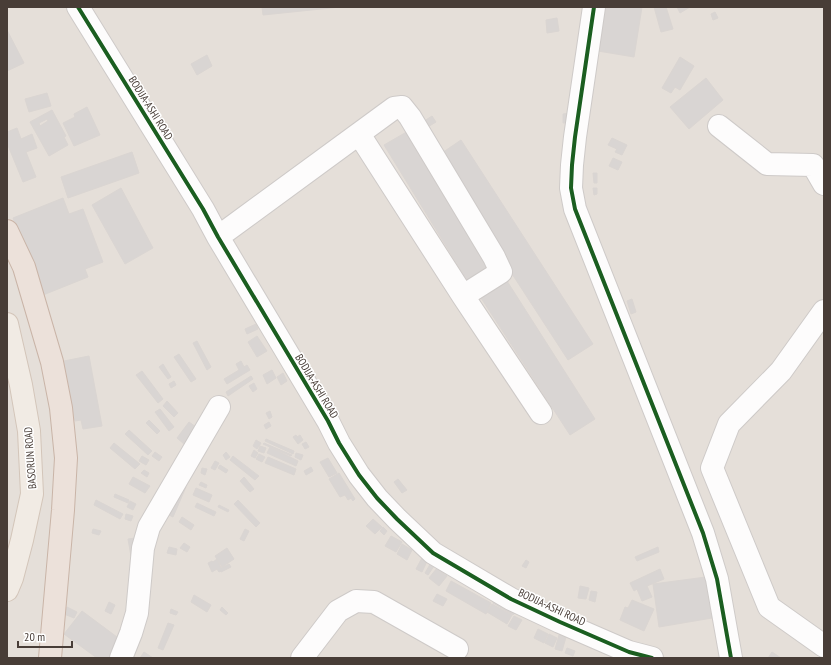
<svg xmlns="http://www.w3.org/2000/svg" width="831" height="665" font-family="'PT Sans Narrow',sans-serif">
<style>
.residential{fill:#e5dfd9}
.building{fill:#d9d5d3;stroke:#dad5d2;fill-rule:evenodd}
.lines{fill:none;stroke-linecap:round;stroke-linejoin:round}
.minor-casing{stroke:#cecac8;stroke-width:24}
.major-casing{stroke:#d3c5b9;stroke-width:24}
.highway-casing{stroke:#c9b4a7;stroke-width:24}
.minor{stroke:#fdfcfc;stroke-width:22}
.major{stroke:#f1ebe4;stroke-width:22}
.highway{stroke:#ece1da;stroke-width:22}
.cycleway-casing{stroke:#fff;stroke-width:6}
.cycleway{stroke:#1b5e20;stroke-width:4}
.labels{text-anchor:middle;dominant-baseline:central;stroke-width:3;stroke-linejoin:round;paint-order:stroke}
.street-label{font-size:11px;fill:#483d37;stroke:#fff}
</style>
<rect width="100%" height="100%" fill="#f1eeec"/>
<!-- residential -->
<path class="residential" d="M7,7H824V658H7Z"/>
<!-- building -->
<path class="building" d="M262,7H340L263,15Z
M605,7H642L634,57L598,51Z
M654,7H666L673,29L661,32Z
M677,7H690L680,13Z
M715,12L718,18L713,20L711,14Z
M557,18L559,31L547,33L546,20Z
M7,30L24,63L7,71Z
M207,55L212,66L197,75L191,64Z
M680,57L694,66L680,90L675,87L671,93L662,88Z
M706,78L723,100L689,129L670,107Z
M47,93L51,106L29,112L25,99Z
M87,107L100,135L74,146L63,123L75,117L74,114Z
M52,110L66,136L64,137L68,145L49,156L30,122ZM47,119L48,121L40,126L39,123Z
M571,113L572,122L563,123V114Z
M432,116L436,122L421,131L418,125Z
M17,128L21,139L32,134L37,148L26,152L36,177L23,182L7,143V132Z
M410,130L495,269L470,285L384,145Z
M612,138L627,145L622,155L615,152L617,149L608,145Z
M461,140L593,344L568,360L436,157Z
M132,152L139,173L68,198L61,177Z
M613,158L622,162L618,170L609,166Z
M593,173H597V183H594Z
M121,188L153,248L125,264L92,205Z
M593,188H597V194L594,195Z
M63,198L69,214L83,209L103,262L85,269L88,277L43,295L13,218Z
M507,281L595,419L570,435L481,298Z
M632,299L636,312L631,314L627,301Z
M256,324L258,329L247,334L245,329Z
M257,336L267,351L257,357L248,342Z
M197,341L211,367L207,370L193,343Z
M179,354L196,379L191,382L174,357Z
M89,356L102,426L83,429L81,420L75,421L64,361Z
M241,361L244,367L247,365L250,370L227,384L224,379L239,370L236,364Z
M163,364L171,377L168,379L159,367Z
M272,370L276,378L267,384L263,375Z
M142,371L163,399L158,403L136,375Z
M283,373L287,381L281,385L277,377Z
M251,376L253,379L228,396L226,392Z
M174,381L176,385L171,388L169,384Z
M254,383L257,389L253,392L249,386Z
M167,401L178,413L174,417L163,406Z
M160,409L174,427L169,431L155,412Z
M270,411L272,417L269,419L266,413Z
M149,420L160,431L157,434L146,423Z
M189,422L196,427L184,444L177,438Z
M269,422L271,426L266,429L264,425Z
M129,430L152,451L148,455L125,434Z
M296,435L297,437L300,435L303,440L298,444L293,437Z
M266,439L294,451L293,454L265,441Z
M256,440L261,443L257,449L253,446Z
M306,442L309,447L305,449L302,444Z
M114,443L140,464L135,469L110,448Z
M264,443L292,455L291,456L263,444Z
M260,446L266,448L264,453L258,451Z
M270,447L298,461L296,466L267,453Z
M254,450L258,453L255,458L251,456Z
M155,452L162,457L159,461L152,456Z
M226,452L230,457L226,460L223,455Z
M296,453L303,455L301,460L295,457Z
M259,454L265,457L262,462L256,459Z
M142,456L149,460L146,465L139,461Z
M233,456L259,476L255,480L230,460Z
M268,457L296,469L294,475L265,463Z
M328,458L337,473L329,477L320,462Z
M215,461L219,463L215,470L211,468Z
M220,465L228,470L226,473L218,468Z
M311,467L313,471L306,475L304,471Z
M202,468L207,469L205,475L201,473Z
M144,470L149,473L147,477L141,473Z
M339,473L355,499L353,501L351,498L348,500L345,495L340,497L329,479Z
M133,477L150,486L145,493L129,484Z
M244,477L254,489L250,492L240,481Z
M398,479L407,490L402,493L394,482Z
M201,482L207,485L206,488L199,485Z
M180,484L186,487L173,517L167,514Z
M196,488L212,495L209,502L193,495Z
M115,494L129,500L128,503L114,497Z
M96,500L123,514L120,519L94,505Z
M238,500L260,523L256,527L234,504Z
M130,501L136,504L133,510L127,507Z
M197,503L216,512L214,516L195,507Z
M219,505L229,510L228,512L218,507Z
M126,514L133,516L131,521L125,519Z
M182,517L194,525L191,530L179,522Z
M373,519L382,527L375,534L366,526Z
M383,527L387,531L384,535L380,531Z
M93,529L101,531L99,535L92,533Z
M245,529L249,531L244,541L240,539Z
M391,536L402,542L396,552L385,546Z
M136,538L137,554L131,556L128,539Z
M184,543L190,547L187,552L180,548Z
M402,544L412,550L407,560L397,554Z
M169,547L177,549L176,555L167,553Z
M658,547L659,552L637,561L635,557Z
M227,548L234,559L222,567L215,556Z
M423,556L428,559L422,572L416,569Z
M217,559L221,568L229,564L231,567L221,572V571L219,572L217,569L212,572L208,563L212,561L213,562Z
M526,560L529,562L526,568L522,566Z
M432,561L436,563L428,575L425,573Z
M437,568L447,576L439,586L429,578Z
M660,569L664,579L647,586L652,597L642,601L637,589L634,591L630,583Z
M706,577L712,618L659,627L653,584Z
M451,581L491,603L486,614L446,591Z
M580,586L589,588L586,599L578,598Z
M591,591L597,592L595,602L589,600Z
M437,594L447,599L443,606L433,601Z
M194,595L211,605L207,612L191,602Z
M496,598L516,609L513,615L493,603Z
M632,600L654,609L644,631L620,620L625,607L628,608Z
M109,602L115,605L111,614L105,611Z
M492,604L512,615L507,624L487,612Z
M67,607L77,612L74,618L64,614Z
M222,607L228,613L226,615L220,610Z
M171,609L178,612L176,615L170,613Z
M82,611L125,643L114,658H97L64,634Z
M514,616L522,620L516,630L508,626Z
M168,623L174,625L163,650L158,648Z
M538,629L548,634L544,643L534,638Z
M549,634L557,638L553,647L545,643Z
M559,635L566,637L562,651L555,649Z
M567,648L575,651L573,656L565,653Z
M144,652L153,658H140Z
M772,652L781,658H768Z"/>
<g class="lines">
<defs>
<path id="minor" d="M78,7L203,209L218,237L328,421L339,443L359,475L377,498L397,519L433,553L511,599L560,622L629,652L652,658
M594,7L575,137L572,165L571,188L575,209L703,533L717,579L731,658
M719,126L767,164L813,165L824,184
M359,134L463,296L541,413
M218,237L394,108L402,107L410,117L494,257L501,272L463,296
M824,311L781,371L729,424L712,468L769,607L824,646
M121,658L131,633L137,613L143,548L149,527L219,407
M302,658L338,611L356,601L374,602L457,649"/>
<path id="major" d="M7,324L21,385L29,431L32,494L22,540L12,578L7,590"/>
<path id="highway" d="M7,231L24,267L52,362L61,408L66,458L63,510L50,658"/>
</defs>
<!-- minor casing -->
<use href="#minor" class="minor-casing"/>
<!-- major casing -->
<use href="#major" class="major-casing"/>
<!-- highway casing -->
<use href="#highway" class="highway-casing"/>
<!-- minor -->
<use href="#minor" class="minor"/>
<!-- major -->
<use href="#major" class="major"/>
<!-- highway -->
<use href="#highway" class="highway"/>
<defs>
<path id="cycleway" d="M78,7L203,209L218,237L328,421L339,443L359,475L377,498L397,519L433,553L511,599L560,622L629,652L652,658
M594,7L575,137L572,165L571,188L575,209L703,533L717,579L731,658"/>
</defs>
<!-- cycleway casing -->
<use href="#cycleway" class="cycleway-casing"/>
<!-- cycleway -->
<use href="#cycleway" class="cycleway"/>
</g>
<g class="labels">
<!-- street labels -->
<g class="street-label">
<text transform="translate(151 108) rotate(58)">BODIJA-ASHI ROAD</text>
<text transform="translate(317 386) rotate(59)">BODIJA-ASHI ROAD</text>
<text transform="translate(30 458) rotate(-94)">BASORUN ROAD</text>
<text transform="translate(552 607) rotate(25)">BODIJA-ASHI ROAD</text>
</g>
</g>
<!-- border -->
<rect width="831" height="665" fill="none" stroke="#483d37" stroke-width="16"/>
<!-- scale -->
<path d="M18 641v6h54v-6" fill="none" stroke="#483d37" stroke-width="2"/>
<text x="24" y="641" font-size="12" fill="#483d37" stroke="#ffffff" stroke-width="3" paint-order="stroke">20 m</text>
</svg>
